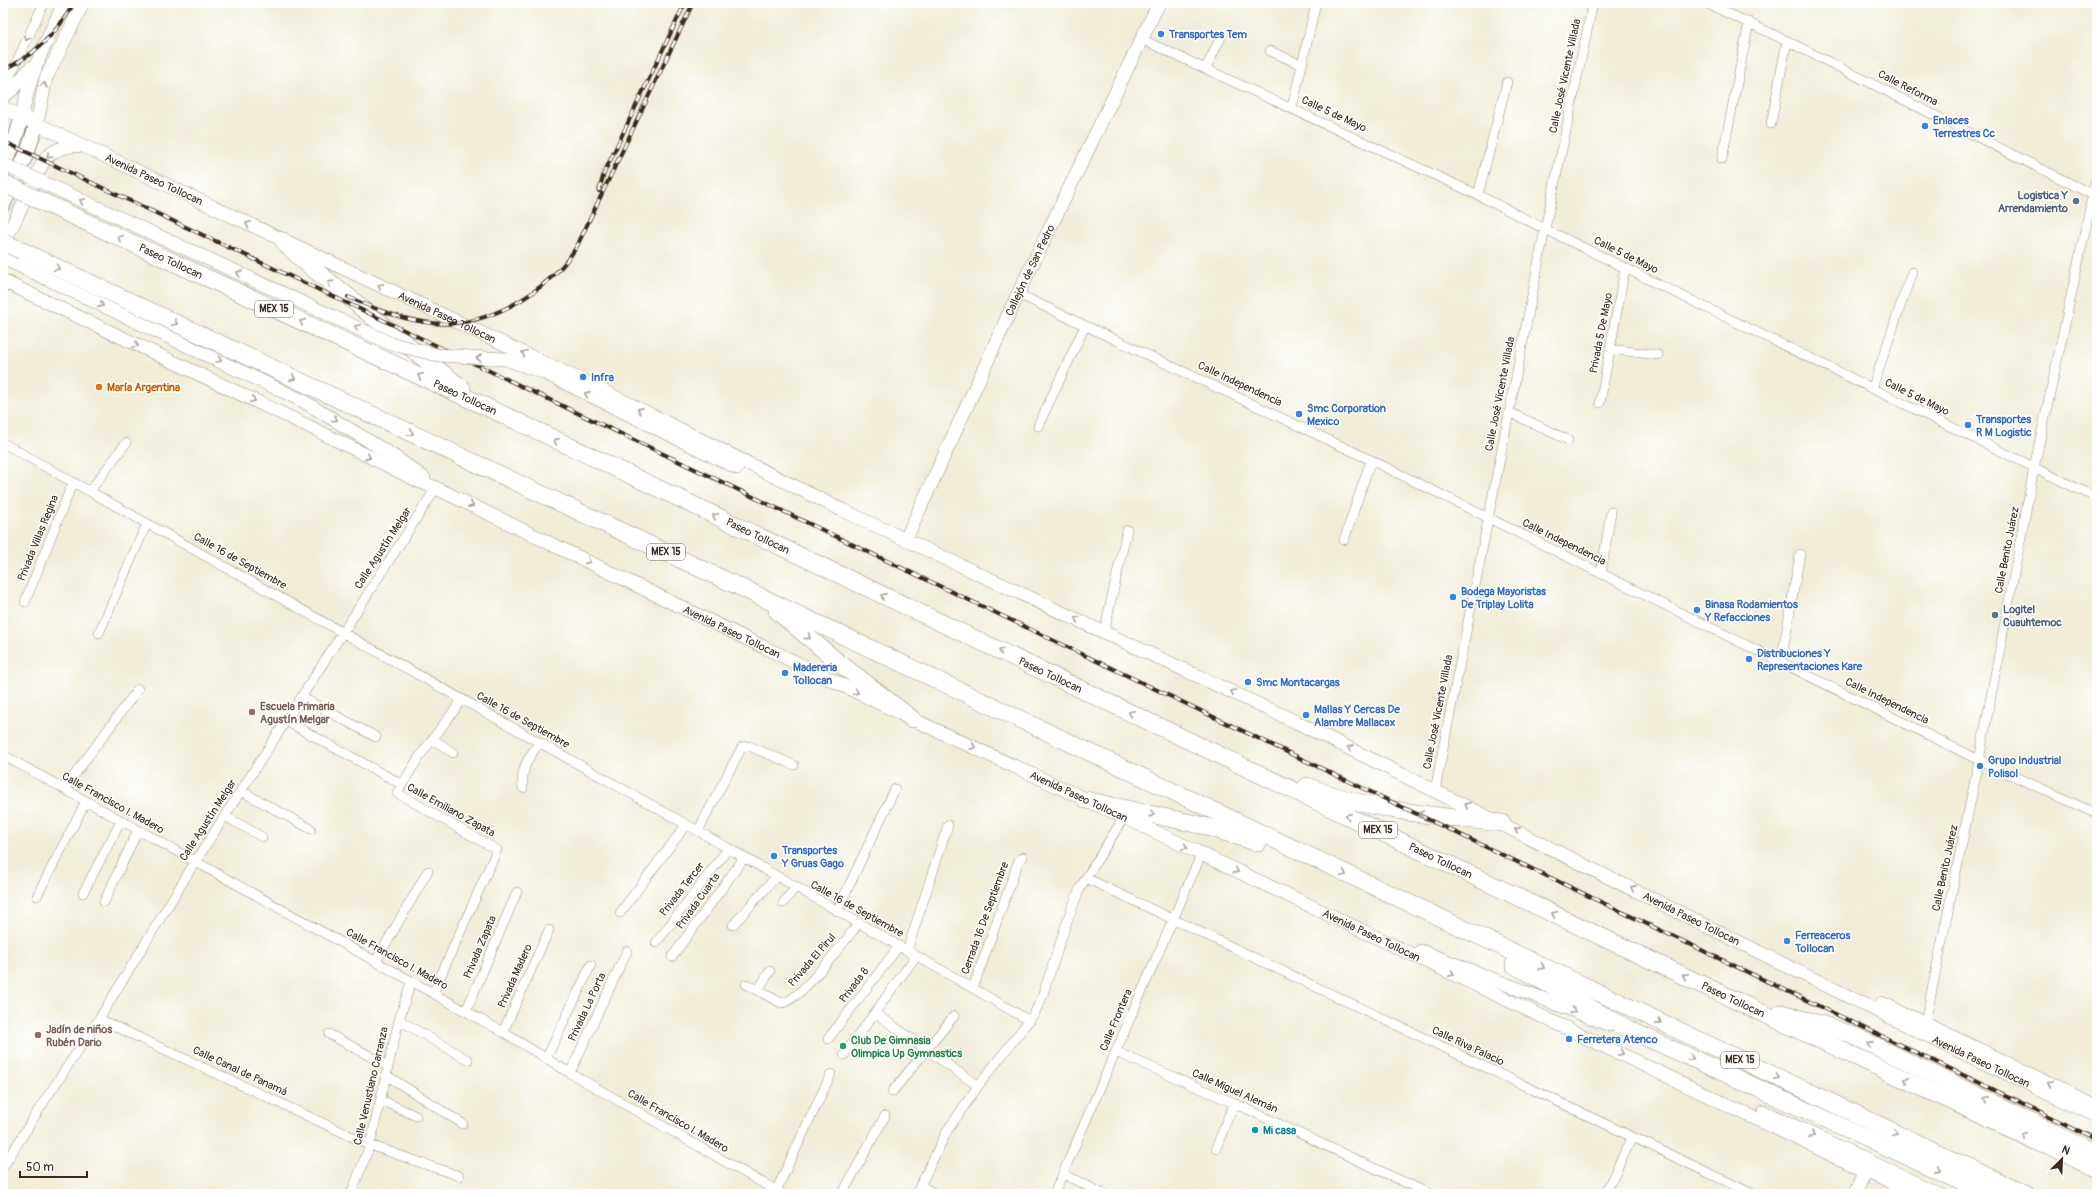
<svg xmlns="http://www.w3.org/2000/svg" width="2100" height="1197" font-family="Pangolin,sans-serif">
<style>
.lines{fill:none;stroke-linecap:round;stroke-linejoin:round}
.street-casing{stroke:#968c7c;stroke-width:10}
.secondary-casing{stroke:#968c7c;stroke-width:14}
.primary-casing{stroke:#968c7c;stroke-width:16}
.highway-casing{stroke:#968c7c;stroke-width:18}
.street{stroke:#fff;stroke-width:9}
.secondary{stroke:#fff;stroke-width:13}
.primary{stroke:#fff;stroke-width:14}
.highway{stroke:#fff;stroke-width:17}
.rail-casing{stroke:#3b2a1e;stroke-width:4}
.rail{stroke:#fff;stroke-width:2.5;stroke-dasharray:8;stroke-linecap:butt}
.secondary-bridge-casing{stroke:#968c7c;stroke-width:14;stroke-linecap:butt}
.highway-bridge-casing{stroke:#968c7c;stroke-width:18;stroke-linecap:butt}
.secondary-bridge{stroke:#fff;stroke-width:13}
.highway-bridge{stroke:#fff;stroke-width:17}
.oneway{stroke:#a79f9a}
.shop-dot{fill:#3f7fe0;stroke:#fff;stroke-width:1.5}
.service-dot{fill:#5c6f8a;stroke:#fff;stroke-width:1.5}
.food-dot{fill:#e8710a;stroke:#fff;stroke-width:1.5}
.education-dot{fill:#8d6e63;stroke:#fff;stroke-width:1.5}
.leisure-dot{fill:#2e9e5b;stroke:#fff;stroke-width:1.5}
.culture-dot{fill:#0f9aa8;stroke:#fff;stroke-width:1.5}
.labels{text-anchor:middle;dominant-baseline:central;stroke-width:3;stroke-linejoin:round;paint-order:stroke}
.shield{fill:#fff;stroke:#766a62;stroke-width:1}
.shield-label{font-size:10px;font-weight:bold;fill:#3b2a1e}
.shop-label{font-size:11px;font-weight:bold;fill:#366cbe;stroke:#fff;text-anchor:start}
.street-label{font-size:11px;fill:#3b2a1e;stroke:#fff}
.service-label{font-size:11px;font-weight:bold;fill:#4e5e75;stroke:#fff;text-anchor:end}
.food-label{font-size:11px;font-weight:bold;fill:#c56008;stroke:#fff;text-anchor:start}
.education-label{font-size:11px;font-weight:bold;fill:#785e54;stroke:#fff;text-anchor:start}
.leisure-label{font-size:11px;font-weight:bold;fill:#27864d;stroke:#fff;text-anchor:start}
.culture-label{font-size:11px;font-weight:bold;fill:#0d838f;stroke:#fff;text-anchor:start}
</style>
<rect width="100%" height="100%" fill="#fff"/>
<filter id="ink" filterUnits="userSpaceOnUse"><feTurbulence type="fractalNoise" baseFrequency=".025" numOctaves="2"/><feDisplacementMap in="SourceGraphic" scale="8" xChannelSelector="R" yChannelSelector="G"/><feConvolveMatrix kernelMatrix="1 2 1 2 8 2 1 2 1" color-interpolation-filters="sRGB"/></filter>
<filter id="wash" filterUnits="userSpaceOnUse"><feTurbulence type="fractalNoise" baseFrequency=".012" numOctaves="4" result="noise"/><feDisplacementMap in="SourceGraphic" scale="16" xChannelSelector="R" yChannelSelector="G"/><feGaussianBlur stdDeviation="0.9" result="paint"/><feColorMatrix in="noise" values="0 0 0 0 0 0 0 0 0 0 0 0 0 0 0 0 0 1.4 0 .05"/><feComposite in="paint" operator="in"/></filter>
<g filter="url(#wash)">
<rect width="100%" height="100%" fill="#f1edd9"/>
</g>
<g filter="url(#ink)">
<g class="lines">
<defs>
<path id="street" d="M1706,3L1787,41L2097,197
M1141,39L1478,195L1545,229L2097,498
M1270,51L1302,65
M1206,68L1221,37
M3,91L44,3
M1292,108L1316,3
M1771,124L1787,41
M1722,159L1749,22
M1478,195L1507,82
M1018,294L1371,460L1979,760L2097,814
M1610,349L1658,355
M1872,389L1912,272
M1600,403L1625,268
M1509,412L1568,440
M1038,426L1085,326
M3,443L698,831L1030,1021
M90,491L126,443
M1344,540L1371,460
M1601,574L1611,512
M25,602L73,482
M1104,632L1127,530
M99,633L147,523
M1781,662L1800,554
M301,697L376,737
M286,721L401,784
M433,739L453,753
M3,755L503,1032L570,1073L782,1194
M523,788C520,769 529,757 539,743
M64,789L138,689
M1435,790L1545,229L1593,3
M241,791L311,829
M225,816L262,837
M698,831L742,747L749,746L794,765
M1086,878L1753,1194
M83,893L121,821
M37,896L86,801
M104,902L138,830
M783,903L795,888
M837,911L895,789
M620,913L686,825
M733,925L776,877
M656,943L728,849
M907,951L948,825
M672,957L744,858
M376,961L428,871
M746,984L781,1003C799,1003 846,939 859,923
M973,988L1019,860L1023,857
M758,990L770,971
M433,993L497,850L397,793L419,757L462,700
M466,1011L517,892
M875,1013L978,1086
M99,1019L370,1145L459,1176
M399,1020L468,1060
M1925,1024L1979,760L2034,468L2097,175
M503,1032L549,930
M329,1034L388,1066
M828,1039L899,946
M1116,1052L1234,1103L1430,1194
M844,1055L916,956
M546,1059L591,965
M570,1073L627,951
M386,1075L463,1124
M892,1092L954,1016
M381,1100L416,1116
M1216,1148L1234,1103
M3,1167L45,1100L99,1019L195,862L436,488
M1063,1174L1104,1194
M920,1185L935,1194
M776,1191L831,1074
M351,1194L370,1145L399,1020L411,982
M842,1194L885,1116
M916,1194L947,1131L978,1086L1034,1014L1041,1000L1069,916L1080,888L1124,817
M1054,1194L1201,855
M1605,1194L1632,1137"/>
<g id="secondary">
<path d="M3,97L13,89L30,68"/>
<path id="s1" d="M3,108L585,382L842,510L1296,722L1944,1044L2097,1116"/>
<path d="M22,117C29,74 46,42 64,3"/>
<path d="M37,123L46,78L83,3"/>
<path d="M3,245L44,160C54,149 68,145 83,146"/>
<path d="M3,258L303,401L392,455L424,478"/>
<path id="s2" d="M3,281L308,426L416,480L436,488L912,719L1124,817L1914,1194"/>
<path d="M505,359L543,372L737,468"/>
<path id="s3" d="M906,539L1018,294L1159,3"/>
<path d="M1421,951L1610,1025"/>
<path d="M1882,1003L2097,1106"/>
<path d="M1764,1112L1939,1194"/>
<path d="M1855,1194L1869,1163"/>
</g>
<path id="primary" d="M3,165L13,146L22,117
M3,205L27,153L37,123
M3,284H9"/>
<g id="highway">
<path id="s4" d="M43,202L506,416L1745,1005L2097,1169"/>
<path d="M283,241C304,264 327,279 350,298C387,329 424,359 462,388"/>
<path d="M22,251L757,595L2025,1194"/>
<path d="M777,611L838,662L912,719"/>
<path d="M1307,786C1369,811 1437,816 1502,823"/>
<path d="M1086,800L1205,826L1258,843"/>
<path d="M1514,965L1630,1030L1990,1194"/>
<path d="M1781,1013L1830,1027L1854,1036L2097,1153"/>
</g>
</defs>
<!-- street casing -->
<use href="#street" class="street-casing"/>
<!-- secondary casing -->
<use href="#secondary" class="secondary-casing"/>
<!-- primary casing -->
<use href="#primary" class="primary-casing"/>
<!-- highway casing -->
<use href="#highway" class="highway-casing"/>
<!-- street -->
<use href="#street" class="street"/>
<!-- secondary -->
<use href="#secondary" class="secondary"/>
<!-- primary -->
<use href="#primary" class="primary"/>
<!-- highway -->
<use href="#highway" class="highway"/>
<defs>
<path id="rail" d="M3,70C34,56 57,33 74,3
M3,141L364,311L2097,1139
M599,191L604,173L685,3
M348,297C373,308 397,318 424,322C481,332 548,294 577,246L693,3"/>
</defs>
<!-- rail casing -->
<use href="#rail" class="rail-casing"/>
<!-- rail -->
<use href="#rail" class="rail"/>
<defs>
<path id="secondary-bridge" d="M3,164L392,344L438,355L505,359"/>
<path id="highway-bridge" d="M3,183L43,202
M3,242L22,251"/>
</defs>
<!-- secondary-bridge casing -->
<use href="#secondary-bridge" class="secondary-bridge-casing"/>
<!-- highway-bridge casing -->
<use href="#highway-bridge" class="highway-bridge-casing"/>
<!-- secondary-bridge -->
<use href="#secondary-bridge" class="secondary-bridge"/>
<!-- highway-bridge -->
<use href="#highway-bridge" class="highway-bridge"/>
</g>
<!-- one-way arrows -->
<defs><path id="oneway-chevron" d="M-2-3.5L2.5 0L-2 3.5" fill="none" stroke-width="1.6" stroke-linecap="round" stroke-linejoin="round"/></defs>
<g class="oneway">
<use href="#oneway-chevron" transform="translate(27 38) rotate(115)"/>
<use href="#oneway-chevron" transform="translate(44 85) rotate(-74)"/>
<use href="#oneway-chevron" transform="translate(49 156) rotate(138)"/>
<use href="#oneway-chevron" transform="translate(82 201) rotate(-155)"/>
<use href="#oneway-chevron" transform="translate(248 224) rotate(-155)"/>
<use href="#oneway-chevron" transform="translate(120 238) rotate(-155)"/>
<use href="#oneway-chevron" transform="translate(57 268) rotate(25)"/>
<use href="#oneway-chevron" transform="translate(239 273) rotate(-155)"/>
<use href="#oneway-chevron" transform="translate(330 283) rotate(-143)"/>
<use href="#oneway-chevron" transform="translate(380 286) rotate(-155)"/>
<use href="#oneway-chevron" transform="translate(101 305) rotate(25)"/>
<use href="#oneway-chevron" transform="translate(302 322) rotate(-155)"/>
<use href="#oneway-chevron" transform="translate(175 323) rotate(25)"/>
<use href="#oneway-chevron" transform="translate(357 327) rotate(-155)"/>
<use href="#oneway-chevron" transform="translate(136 345) rotate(25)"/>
<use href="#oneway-chevron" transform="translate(524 353) rotate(-155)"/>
<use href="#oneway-chevron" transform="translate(479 358) rotate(-177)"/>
<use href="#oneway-chevron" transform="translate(219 360) rotate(25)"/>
<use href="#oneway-chevron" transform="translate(420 376) rotate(-155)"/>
<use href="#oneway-chevron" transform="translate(293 378) rotate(25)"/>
<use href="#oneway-chevron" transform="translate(587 394) rotate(-154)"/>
<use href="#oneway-chevron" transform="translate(253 400) rotate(25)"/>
<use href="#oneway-chevron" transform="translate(640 410) rotate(-154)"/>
<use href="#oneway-chevron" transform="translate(335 419) rotate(30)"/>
<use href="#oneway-chevron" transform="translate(411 433) rotate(25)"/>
<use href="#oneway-chevron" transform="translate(556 441) rotate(-154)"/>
<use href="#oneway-chevron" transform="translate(368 457) rotate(27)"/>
<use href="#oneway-chevron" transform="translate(471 505) rotate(26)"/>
<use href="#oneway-chevron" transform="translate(715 516) rotate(-155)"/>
<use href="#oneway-chevron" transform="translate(588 561) rotate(26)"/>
<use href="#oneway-chevron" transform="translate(883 596) rotate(-155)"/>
<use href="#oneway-chevron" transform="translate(1077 619) rotate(-155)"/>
<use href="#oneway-chevron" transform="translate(808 637) rotate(40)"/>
<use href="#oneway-chevron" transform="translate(1001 651) rotate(-155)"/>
<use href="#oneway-chevron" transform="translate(856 692) rotate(26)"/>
<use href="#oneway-chevron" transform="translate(1233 692) rotate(-155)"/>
<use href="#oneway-chevron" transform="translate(1131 713) rotate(-155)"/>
<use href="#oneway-chevron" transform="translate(973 747) rotate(25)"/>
<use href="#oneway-chevron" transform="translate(1350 748) rotate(-154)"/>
<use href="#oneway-chevron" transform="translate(1467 805) rotate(-154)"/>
<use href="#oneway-chevron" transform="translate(1152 814) rotate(13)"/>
<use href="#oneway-chevron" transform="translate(1421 814) rotate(-173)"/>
<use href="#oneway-chevron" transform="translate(1348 816) rotate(-155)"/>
<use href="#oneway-chevron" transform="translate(1517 830) rotate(-153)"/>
<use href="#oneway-chevron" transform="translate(1185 847) rotate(26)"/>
<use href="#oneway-chevron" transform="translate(1236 871) rotate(26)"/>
<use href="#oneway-chevron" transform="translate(1344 874) rotate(25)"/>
<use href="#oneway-chevron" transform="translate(1633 888) rotate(-153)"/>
<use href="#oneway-chevron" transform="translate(1554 914) rotate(-155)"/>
<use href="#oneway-chevron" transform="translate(1542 967) rotate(25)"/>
<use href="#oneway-chevron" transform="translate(1452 974) rotate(25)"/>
<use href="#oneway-chevron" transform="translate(1685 976) rotate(-155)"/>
<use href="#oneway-chevron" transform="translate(1573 1011) rotate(22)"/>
<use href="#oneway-chevron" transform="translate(1659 1022) rotate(25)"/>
<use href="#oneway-chevron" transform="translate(1870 1044) rotate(-154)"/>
<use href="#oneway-chevron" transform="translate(1621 1053) rotate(25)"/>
<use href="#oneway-chevron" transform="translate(1691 1058) rotate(25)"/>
<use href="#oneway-chevron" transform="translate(1777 1078) rotate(25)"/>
<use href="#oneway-chevron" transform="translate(1906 1080) rotate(-155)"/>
<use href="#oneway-chevron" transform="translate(2049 1083) rotate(-155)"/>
<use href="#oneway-chevron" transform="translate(1986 1100) rotate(-154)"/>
<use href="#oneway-chevron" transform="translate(1895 1133) rotate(25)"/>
<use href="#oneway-chevron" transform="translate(1812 1135) rotate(25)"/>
<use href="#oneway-chevron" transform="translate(2024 1135) rotate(-155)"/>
<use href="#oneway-chevron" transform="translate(1938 1170) rotate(24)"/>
</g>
</g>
<!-- markers -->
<g class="shop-dot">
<circle cx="1161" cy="34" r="4"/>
<circle cx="1925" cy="126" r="4"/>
<circle cx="583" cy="377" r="4"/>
<circle cx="1299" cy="414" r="4"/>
<circle cx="1968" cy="425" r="4"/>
<circle cx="1453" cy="597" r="4"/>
<circle cx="1697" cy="610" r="4"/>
<circle cx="1749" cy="659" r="4"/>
<circle cx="785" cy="673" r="4"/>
<circle cx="1248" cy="682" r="4"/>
<circle cx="1306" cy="715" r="4"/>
<circle cx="1980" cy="766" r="4"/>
<circle cx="774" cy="856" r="4"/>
<circle cx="1787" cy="941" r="4"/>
<circle cx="1569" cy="1039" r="4"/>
</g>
<g class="service-dot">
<circle cx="2076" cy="201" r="4"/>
<circle cx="1995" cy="615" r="4"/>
</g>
<circle class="food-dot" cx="99" cy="387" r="4"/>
<g class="education-dot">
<circle cx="252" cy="712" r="4"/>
<circle cx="38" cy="1035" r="4"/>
</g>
<circle class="leisure-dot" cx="843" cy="1046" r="4"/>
<circle class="culture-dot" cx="1255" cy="1130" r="4"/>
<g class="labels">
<!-- shield labels -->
<g class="shield">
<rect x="255" y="301" width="38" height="16" rx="3"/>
<rect x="647" y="544" width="38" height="16" rx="3"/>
<rect x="1359" y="822" width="38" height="16" rx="3"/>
<rect x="1721" y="1052" width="38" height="16" rx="3"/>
</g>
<g class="shield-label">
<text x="274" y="309">MEX 15</text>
<text x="666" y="552">MEX 15</text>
<text x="1378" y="830">MEX 15</text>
<text x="1740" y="1060">MEX 15</text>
</g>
<!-- shop labels -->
<g class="shop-label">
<text x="1169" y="34">Transportes Tem</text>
<text x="1933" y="120">Enlaces<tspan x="1933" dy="13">Terrestres Cc</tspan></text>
<text x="591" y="377">Infra</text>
<text x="1307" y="408">Smc Corporation<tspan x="1307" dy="13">Mexico</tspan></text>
<text x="1976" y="419">Transportes<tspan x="1976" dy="13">R M Logistic</tspan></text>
<text x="1461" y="591">Bodega Mayoristas<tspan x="1461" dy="13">De Triplay Lolita</tspan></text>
<text x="1705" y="604">Binasa Rodamientos<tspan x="1705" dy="13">Y Refacciones</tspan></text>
<text x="1757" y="653">Distribuciones Y<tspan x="1757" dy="13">Representaciones Kare</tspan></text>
<text x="793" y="667">Madereria<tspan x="793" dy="13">Tollocan</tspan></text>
<text x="1256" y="682">Smc Montacargas</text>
<text x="1314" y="709">Mallas Y Cercas De<tspan x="1314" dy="13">Alambre Mallacax</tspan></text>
<text x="1988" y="760">Grupo Industrial<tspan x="1988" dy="13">Polisol</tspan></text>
<text x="782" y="850">Transportes<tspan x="782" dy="13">Y Gruas Gago</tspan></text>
<text x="1795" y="935">Ferreaceros<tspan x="1795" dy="13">Tollocan</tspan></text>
<text x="1577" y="1039">Ferretera Atenco</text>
</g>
<!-- street labels -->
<g class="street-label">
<text transform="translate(1565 76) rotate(-78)">Calle José Vicente Villada</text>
<text transform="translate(1908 88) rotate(27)">Calle Reforma</text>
<text transform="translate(1334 114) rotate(25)">Calle 5 de Mayo</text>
<text stroke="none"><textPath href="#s1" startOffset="167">Avenida Paseo Tollocan</textPath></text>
<text transform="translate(1626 255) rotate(26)">Calle 5 de Mayo</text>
<text stroke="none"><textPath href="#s4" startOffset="141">Paseo Tollocan</textPath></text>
<text stroke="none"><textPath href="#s3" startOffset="296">Callejón de San Pedro</textPath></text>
<text stroke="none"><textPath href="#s1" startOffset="491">Avenida Paseo Tollocan</textPath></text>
<text transform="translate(1601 333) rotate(-79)">Privada 5 De Mayo</text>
<text transform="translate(1240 384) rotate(25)">Calle Independencia</text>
<text transform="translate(1500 394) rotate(-79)">Calle José Vicente Villada</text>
<text stroke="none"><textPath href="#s4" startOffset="465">Paseo Tollocan</textPath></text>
<text transform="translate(1917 397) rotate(26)">Calle 5 de Mayo</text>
<text stroke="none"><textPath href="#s4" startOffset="789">Paseo Tollocan</textPath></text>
<text transform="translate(38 538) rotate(-68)">Privada Villas Regina</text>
<text transform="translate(1564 542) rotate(26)">Calle Independencia</text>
<text transform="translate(383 548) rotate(-57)">Calle Agustín Melgar</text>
<text transform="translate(2007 550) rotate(-79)">Calle Benito Juárez</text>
<text transform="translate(240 561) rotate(29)">Calle 16 de Septiembre</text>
<text stroke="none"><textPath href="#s2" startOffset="809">Avenida Paseo Tollocan</textPath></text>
<text stroke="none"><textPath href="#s4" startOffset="1113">Paseo Tollocan</textPath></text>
<text transform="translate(1887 701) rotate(26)">Calle Independencia</text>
<text transform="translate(1438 712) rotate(-79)">Calle José Vicente Villada</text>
<text transform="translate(523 720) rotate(29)">Calle 16 de Septiembre</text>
<text stroke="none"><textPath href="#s2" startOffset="1193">Avenida Paseo Tollocan</textPath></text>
<text transform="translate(113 803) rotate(29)">Calle Francisco I. Madero</text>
<text transform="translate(451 810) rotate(29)">Calle Emiliano Zapata</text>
<text transform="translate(208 820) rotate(-57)">Calle Agustín Melgar</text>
<text stroke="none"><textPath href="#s4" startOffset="1545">Paseo Tollocan</textPath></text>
<text transform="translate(1945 868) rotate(-78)">Calle Benito Juárez</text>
<text transform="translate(682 889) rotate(-52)">Privada Tercer</text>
<text transform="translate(698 901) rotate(-54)">Privada Cuarta</text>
<text transform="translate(857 909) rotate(29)">Calle 16 de Septiembre</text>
<text transform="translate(985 918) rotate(-70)">Cerrada 16 De Septiembre</text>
<text stroke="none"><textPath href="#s1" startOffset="1873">Avenida Paseo Tollocan</textPath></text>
<text stroke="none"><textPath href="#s2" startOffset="1517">Avenida Paseo Tollocan</textPath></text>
<text transform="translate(480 947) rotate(-67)">Privada Zapata</text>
<text transform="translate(397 959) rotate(29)">Calle Francisco I. Madero</text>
<text transform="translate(812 960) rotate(-49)">Privada El Pirul</text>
<text transform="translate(515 976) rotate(-66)">Privada Madero</text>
<text transform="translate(854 985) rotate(-53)">Privada 8</text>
<text stroke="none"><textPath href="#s4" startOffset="1869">Paseo Tollocan</textPath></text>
<text transform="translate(587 1007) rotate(-65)">Privada La Porta</text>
<text transform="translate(1116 1020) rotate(-67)">Calle Frontera</text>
<text transform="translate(1468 1046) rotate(25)">Calle Riva Palacio</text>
<text stroke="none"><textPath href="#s1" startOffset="2196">Avenida Paseo Tollocan</textPath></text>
<text transform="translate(240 1071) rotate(25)">Calle Canal de Panamá</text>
<text transform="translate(371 1086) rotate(-77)">Calle Venustiano Carranza</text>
<text transform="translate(1235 1091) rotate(24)">Calle Miguel Alemán</text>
<text transform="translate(678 1121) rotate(30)">Calle Francisco I. Madero</text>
</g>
<!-- service labels -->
<g class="service-label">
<text x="2068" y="195">Logistica Y<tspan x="2068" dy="13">Arrendamiento</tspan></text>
<text x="2003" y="609" text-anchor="start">Logitel<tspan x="2003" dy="13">Cuauhtemoc</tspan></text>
</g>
<!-- food labels -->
<g class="food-label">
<text x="107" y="387">María Argentina</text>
</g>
<!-- education labels -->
<g class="education-label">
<text x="260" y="706">Escuela Primaria<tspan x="260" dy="13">Agustín Melgar</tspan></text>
<text x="46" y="1029">Jadín de niños<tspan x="46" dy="13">Rubén Dario</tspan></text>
</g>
<!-- leisure labels -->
<g class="leisure-label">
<text x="851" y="1040">Club De Gimnasia<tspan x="851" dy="13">Olimpica Up Gymnastics</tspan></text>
</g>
<!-- culture labels -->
<g class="culture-label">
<text x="1263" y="1130">Mi casa</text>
</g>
</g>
<!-- margin -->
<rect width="2100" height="1197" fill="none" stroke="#fff" stroke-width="16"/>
<!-- north arrow -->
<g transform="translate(2062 1159) rotate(24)" stroke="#ffffff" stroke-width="3" paint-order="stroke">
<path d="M0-3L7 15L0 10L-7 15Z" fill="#3b2a1e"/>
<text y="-6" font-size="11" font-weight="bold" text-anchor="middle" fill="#3b2a1e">N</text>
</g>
<!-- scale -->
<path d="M20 1171v6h67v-6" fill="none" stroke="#3b2a1e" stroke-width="2"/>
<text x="26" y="1171" font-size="12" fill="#3b2a1e" stroke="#ffffff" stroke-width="3" paint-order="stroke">50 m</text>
</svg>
